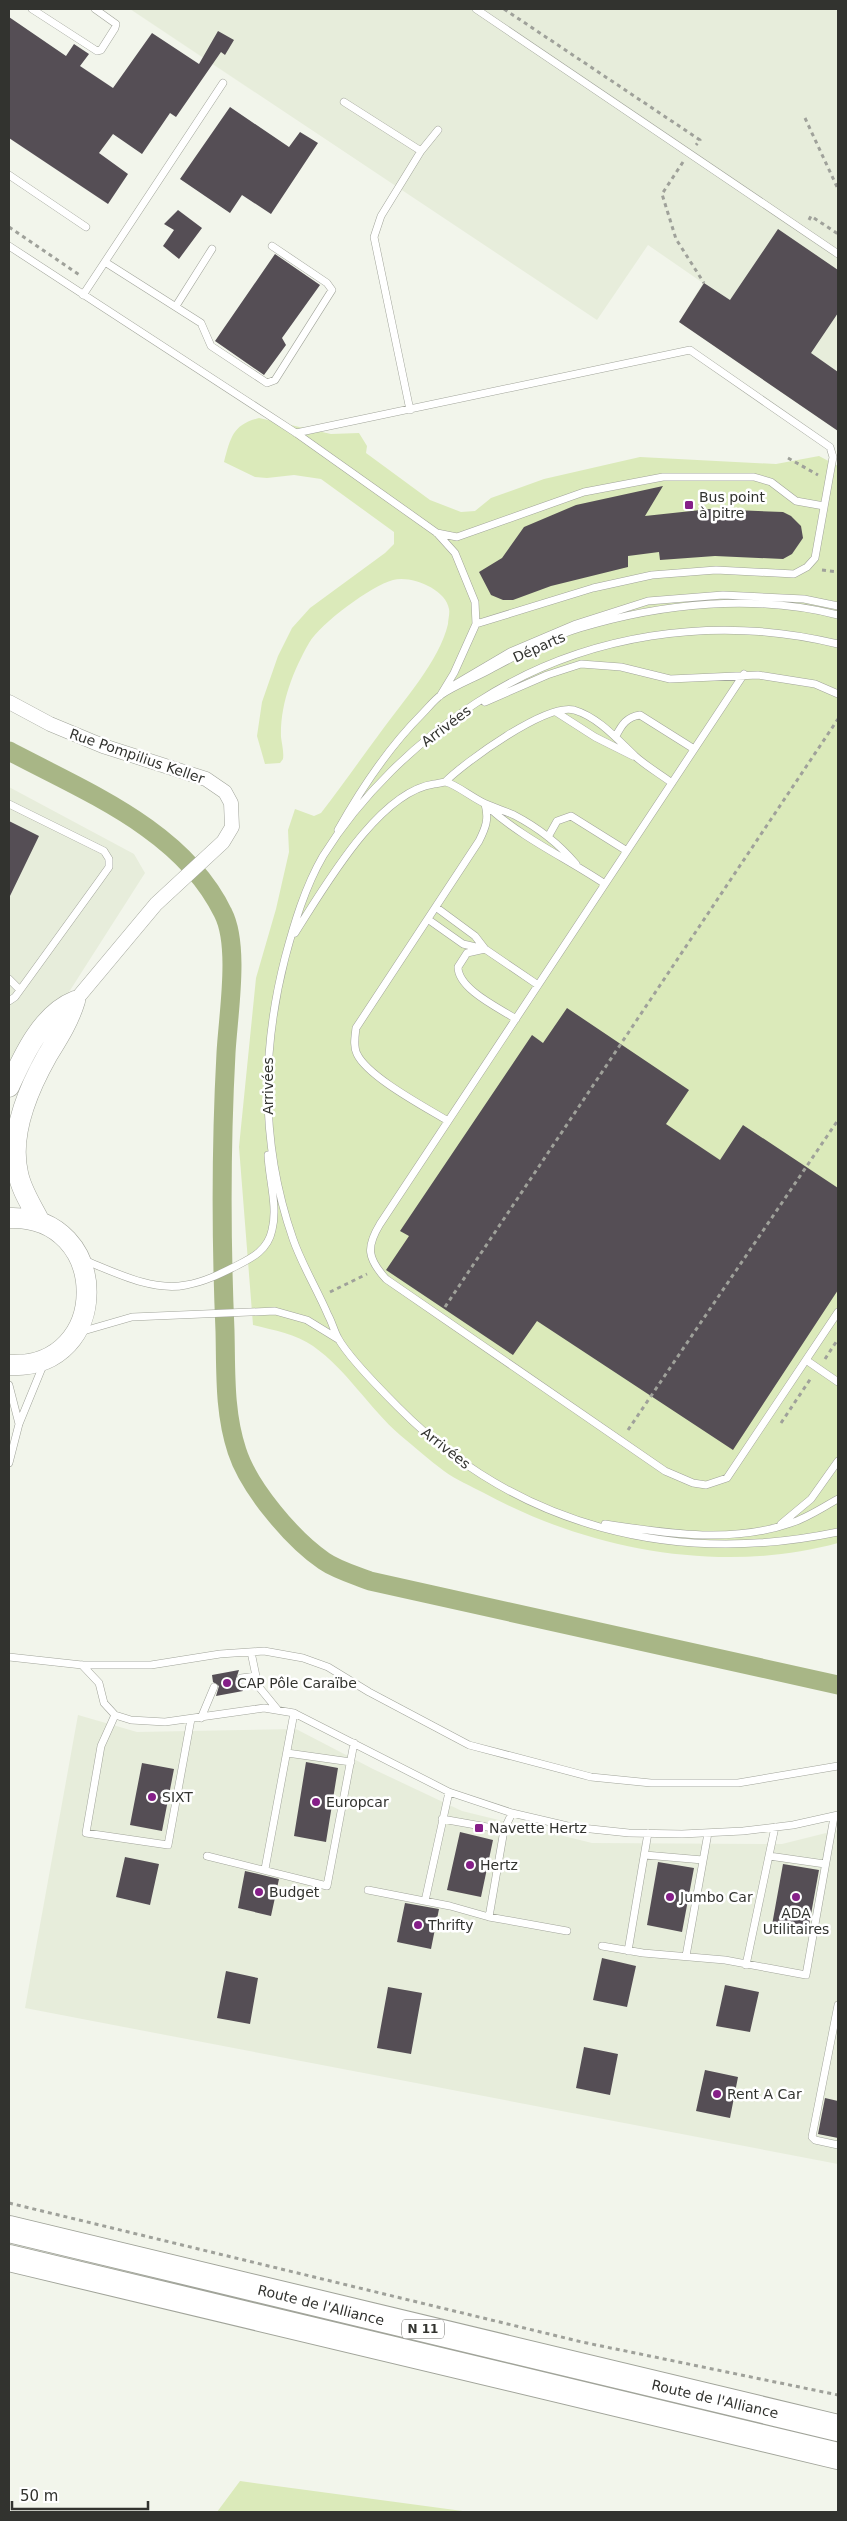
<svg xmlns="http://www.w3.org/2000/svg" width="847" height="2521" font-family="'DejaVu Sans',sans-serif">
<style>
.built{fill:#e7eddb}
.green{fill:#dbeaba}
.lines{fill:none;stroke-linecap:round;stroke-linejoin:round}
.canal{stroke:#a8b686;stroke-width:19}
.building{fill:#554e55}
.lane-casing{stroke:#a1a49a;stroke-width:8}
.street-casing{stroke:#a1a49a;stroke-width:15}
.secondary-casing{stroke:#a1a49a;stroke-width:21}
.highway-casing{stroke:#a1a49a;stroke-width:28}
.path{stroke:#9fa19a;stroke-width:3;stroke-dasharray:4 4;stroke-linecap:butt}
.lane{stroke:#fff;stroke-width:7}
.street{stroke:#fff;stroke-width:14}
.secondary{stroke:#fff;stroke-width:20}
.highway{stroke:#fff;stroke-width:26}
.poi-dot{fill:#851f88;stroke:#fff;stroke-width:2}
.labels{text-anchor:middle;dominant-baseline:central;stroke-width:5;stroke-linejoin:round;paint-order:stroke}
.shield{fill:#fff;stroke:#70706d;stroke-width:1}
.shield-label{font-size:12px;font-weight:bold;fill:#32332f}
.poi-label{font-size:14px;fill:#32332f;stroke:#fff;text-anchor:start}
.street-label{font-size:14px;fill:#32332f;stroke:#fff}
</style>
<rect width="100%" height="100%" fill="#f2f5eb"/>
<!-- built -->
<path class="built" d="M130,9H838V431L679,322L703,283L648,245L597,320Z
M9,787L134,854L145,873L9,1086Z
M78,1715L137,1732L296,1729L373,1769L462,1811L592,1843L782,1844L838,1830V2164L25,2008Z"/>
<!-- green -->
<path class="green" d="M259,418L331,434L359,433L367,446L366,453L430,500L461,512L475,511L491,498L544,479L640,457L776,464L819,456L838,466V1543C722,1575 588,1550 484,1493C471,1486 456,1480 444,1471C429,1460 415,1447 400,1435C369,1408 347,1370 313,1346C296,1334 273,1330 253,1325L239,1147L256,978L276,909L289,852L288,830L295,809L314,816L321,813C341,787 360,760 380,733C401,704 440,660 448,624C448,620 450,613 449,609C446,589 411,575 393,580C371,586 321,623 309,643C293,671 280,704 281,737C282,745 284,752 283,759L280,763L265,764L257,736L262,702L278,656L292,628L310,608L385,553L394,544V532L321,479L294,475L267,478L255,477L224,462C231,436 233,425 259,418Z
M240,2481L470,2512H217Z"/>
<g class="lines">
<!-- canal -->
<path class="canal" d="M9,751C86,792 183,830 223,913C240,946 228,1015 226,1053C221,1145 221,1238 225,1331C226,1371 224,1412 237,1451C249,1488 292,1539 324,1561C337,1570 355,1575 370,1581L838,1685"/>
</g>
<!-- building -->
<path class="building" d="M9,17L66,56L74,44L89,54L80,66L113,88L152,33L199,64L218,31L234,40L225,55L221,52L176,117L170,113L142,154L113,134L99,153L128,174L108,204L9,138Z
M230,107L289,147L300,132L318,143L271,214L242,195L230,213L180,179Z
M178,210L202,228L179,259L163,246L174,230L164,224Z
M778,229L838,270V313L811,353L838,372V431L679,322L704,283L730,300Z
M275,254L320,285L282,338L286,345L264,375L215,341Z
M663,486L645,516L710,509L783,512L791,516L801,526L803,538L792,554L783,559L715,556L660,560L659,552L628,556V567L551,586L513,600H503L491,595L479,572L502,558L524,527L576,505Z
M9,821L39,836L9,898Z
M567,1008L689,1090L666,1124L720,1160L743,1125L838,1188V1290L733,1450L537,1321L513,1355L386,1270L409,1236L400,1231L532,1035L543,1043Z
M239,1670L236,1679L242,1683L243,1691L216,1696L219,1686L213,1682L212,1675Z
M306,1762L338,1768L326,1842L294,1836Z
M142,1763L174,1769L162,1831L130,1825Z
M460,1832L493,1840L481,1897L447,1890Z
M125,1857L159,1864L150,1905L116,1897Z
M658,1862L694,1868L682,1932L647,1925Z
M783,1864L819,1870L808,1931L772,1925Z
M245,1871L279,1879L271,1916L238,1908Z
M405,1903L439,1909L431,1949L397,1942Z
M602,1958L636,1966L627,2007L593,2000Z
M226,1971L258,1978L250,2024L217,2018Z
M725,1985L759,1992L750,2032L716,2026Z
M388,1987L422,1993L411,2054L377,2048Z
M584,2047L618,2054L610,2095L576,2088Z
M705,2070L738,2077L730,2118L696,2111Z
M825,2098L838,2101V2138L818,2134Z"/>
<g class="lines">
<defs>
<path id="lane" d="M32,9L97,51L101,50L115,28L116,24L95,9
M476,9L838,254
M344,102L421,151L381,216L374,237L410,410
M421,151L438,130
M9,175L86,227
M9,246L296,433L437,533L455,553L475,602L476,624L454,673L440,696
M105,262L201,323L211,346L267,383L275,380L332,290L327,283L272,246
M83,295L223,83
M176,306L212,249
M296,433L690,350L830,447L833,457L815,558L807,567L794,574L716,570L652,575L593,588L476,624
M437,533L457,537L584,492L663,477H754L771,482L796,501L824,506
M838,644C715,614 583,633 476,703C416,742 361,795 323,856C305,887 294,924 285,958C261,1052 261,1147 293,1239C302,1265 317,1289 328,1315C332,1322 334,1331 338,1338C348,1357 382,1391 398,1407C518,1528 675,1566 838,1532
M744,674L380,1224C366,1247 367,1258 386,1279L665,1471L693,1483L706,1485L727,1478L838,1312
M454,685L510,652L576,624L648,601L723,595L804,599L838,606
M485,702L547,675L581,664L621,667L670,679L758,675L815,684L838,694
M556,712L595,737L633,756
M616,736C622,724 627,717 640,715L694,749
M445,782C465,762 546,703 574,710C598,717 617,739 635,756C646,766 660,774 672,783
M9,804L104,851L109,859V867L99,881L15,997L9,1001
M489,808C524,839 566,858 605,884
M338,830C361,789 388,748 422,714C428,708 434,700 441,695C455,685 475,678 491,669C519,654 550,637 580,628C663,603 754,594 838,615
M548,837L557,821L571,816L627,851
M437,908L475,936L485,949L538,985
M429,920L463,944L480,948
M295,933C324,888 378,792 434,784C437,784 443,782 446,782C457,785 474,799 486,804C495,808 505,811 514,815C537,827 560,845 576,864
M485,949L467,953L458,967C458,989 499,1008 516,1019
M9,979L20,990
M448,1121C425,1107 368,1077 357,1054C353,1046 355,1037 356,1028L479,841C486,827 489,819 485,804
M84,1260C114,1272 153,1292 186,1285C204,1282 220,1274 236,1266C252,1258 268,1250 272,1230C278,1207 269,1179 268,1155
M80,1332L132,1317L275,1311L307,1320L338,1339
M806,1360L838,1382
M9,1385L19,1424
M9,1463L19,1424L44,1363
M605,1524C666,1533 731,1544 791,1523C807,1518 823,1507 838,1499
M781,1524L811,1499L838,1461
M251,1652L256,1676
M9,1657L82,1665H151L220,1654L264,1651L303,1658L328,1667L369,1692L469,1745L591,1777L651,1783H738L838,1766
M82,1665L99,1683L104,1703L115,1715L131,1720L165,1722L264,1708L294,1713L449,1792L512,1813L572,1827L629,1833L682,1834L743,1831L793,1825L838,1815
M241,1678L256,1676L259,1687L277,1709
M115,1715L101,1746L86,1833L168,1845L191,1719
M201,1718L214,1687
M287,1753L351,1762
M442,1819L504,1830
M645,1855L703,1860
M207,1856L327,1886L354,1743
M769,1856L825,1864
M265,1869L294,1713
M368,1890L450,1906L489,1917L567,1931
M425,1901L449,1792
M489,1917L504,1830L512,1813
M602,1946L643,1953L725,1960L806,1975L834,1817
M628,1951L648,1833
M686,1956L708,1833
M746,1965L775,1827
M838,2005L812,2137L815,2140L838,2145"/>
<path id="street" d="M9,702L50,724L103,746L206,779L225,792L231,803L232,827L223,842L156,904L75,1001"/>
<path id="secondary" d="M9,1087C23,1056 42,1014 75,1001
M9,1218C112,1214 113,1370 9,1365
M40,1222C32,1206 21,1190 18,1173C9,1134 29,1088 47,1056C58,1038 69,1021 75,1001"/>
<path id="highway" d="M9,2229L838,2428
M9,2258L838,2456"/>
</defs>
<!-- lane casing -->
<use href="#lane" class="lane-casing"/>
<!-- street casing -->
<use href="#street" class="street-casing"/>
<!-- secondary casing -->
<use href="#secondary" class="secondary-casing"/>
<!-- highway casing -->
<use href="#highway" class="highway-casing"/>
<!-- path -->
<path class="path" d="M504,9L700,140L696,145
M805,118L838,189
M683,162L662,194L676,239L704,283
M809,220L811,216L838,234
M9,227L81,276
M788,458L818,475
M822,570L838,572
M330,1292L367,1274
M445,1307L838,719
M825,1359L838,1339
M781,1423L811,1378
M628,1430L838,1120
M9,2203L582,2342L838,2395"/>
<!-- lane -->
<use href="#lane" class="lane"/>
<!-- street -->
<use href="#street" class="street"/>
<!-- secondary -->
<use href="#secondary" class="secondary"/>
<!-- highway -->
<use href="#highway" class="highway"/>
</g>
<!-- markers -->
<g class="poi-dot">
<rect x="684" y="500" width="10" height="10" rx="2.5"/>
<circle cx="227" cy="1683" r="5"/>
<circle cx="152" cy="1797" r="5"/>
<circle cx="316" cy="1802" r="5"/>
<rect x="474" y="1823" width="10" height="10" rx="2.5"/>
<circle cx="470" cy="1865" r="5"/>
<circle cx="259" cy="1892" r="5"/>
<circle cx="670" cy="1897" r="5"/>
<circle cx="796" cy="1897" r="5"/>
<circle cx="418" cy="1925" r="5"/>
<circle cx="717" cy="2094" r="5"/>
</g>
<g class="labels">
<!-- shield labels -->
<rect class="shield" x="402" y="2319.5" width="42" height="19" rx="4"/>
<g class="shield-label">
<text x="423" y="2329">N 11</text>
</g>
<!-- poi labels -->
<g class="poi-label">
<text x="699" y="497">Bus point<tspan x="699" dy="16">à pitre</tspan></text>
<text x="237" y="1683">CAP Pôle Caraïbe</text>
<text x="162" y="1797">SIXT</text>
<text x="326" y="1802">Europcar</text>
<text x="489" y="1828">Navette Hertz</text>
<text x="480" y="1865">Hertz</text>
<text x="269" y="1892">Budget</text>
<text x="680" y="1897">Jumbo Car</text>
<text x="796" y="1913" text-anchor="middle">ADA<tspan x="796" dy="16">Utilitaires</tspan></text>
<text x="428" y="1925">Thrifty</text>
<text x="727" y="2094">Rent A Car</text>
</g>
<!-- street labels -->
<g class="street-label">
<text transform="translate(539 647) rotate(-24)">Départs</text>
<text transform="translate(446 726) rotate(-37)">Arrivées</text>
<text transform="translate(137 756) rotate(19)">Rue Pompilius Keller</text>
<text transform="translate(268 1086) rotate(-90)">Arrivées</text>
<text transform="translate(446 1448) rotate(38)">Arrivées</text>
<text transform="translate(321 2305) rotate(14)">Route de l'Alliance</text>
<text transform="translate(715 2399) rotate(13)">Route de l'Alliance</text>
</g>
</g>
<!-- border -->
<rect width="847" height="2521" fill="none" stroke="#32332f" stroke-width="20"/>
<!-- scale -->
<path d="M12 2501v8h136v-8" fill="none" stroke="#32332f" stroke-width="2.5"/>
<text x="20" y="2501" font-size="15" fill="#32332f" stroke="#ffffff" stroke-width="4" paint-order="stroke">50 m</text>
</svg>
